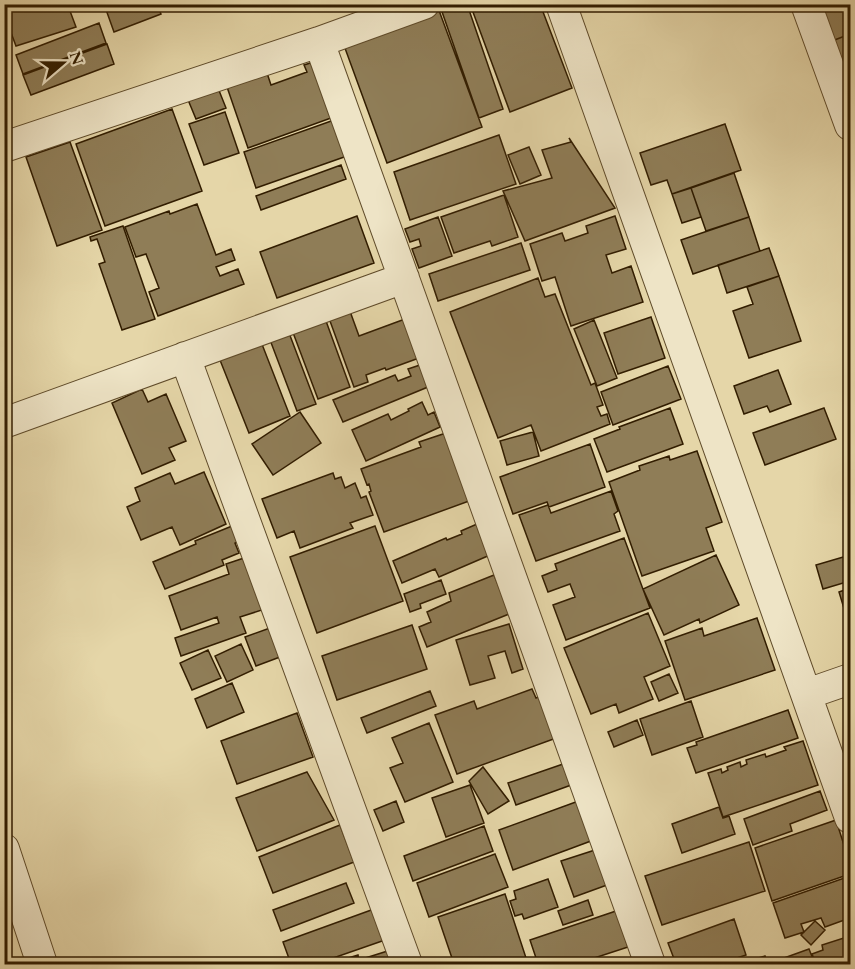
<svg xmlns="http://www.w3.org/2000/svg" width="855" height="969" font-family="'EB Garamond',serif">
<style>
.building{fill:#8f7d57;stroke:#321d00;stroke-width:1.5}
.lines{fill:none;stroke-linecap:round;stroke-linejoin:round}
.minor-casing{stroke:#5f4b2a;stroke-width:32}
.minor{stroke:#eee4c6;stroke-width:30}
</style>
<rect width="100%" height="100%" fill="#e5d6a8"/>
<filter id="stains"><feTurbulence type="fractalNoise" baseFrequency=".00333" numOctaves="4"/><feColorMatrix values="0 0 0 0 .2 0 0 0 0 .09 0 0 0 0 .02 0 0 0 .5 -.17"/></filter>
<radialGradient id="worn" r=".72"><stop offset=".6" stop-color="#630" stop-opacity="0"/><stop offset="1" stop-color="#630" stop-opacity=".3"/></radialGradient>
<!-- building -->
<path class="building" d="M4,4H92L70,11L76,27L16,46L4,14Z
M104,4H157L161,14L114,32Z
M443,4H467L503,109L479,118L440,6Z
M470,4H540L572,88L510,112Z
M820,4H850V34L832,41Z
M437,5L482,127L387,163L342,40Z
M99,23L106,43L23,74L16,55Z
M850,34V91L832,41Z
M107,44L114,64L31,95L23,75Z
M323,59L331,118L248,148L227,87L267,73L271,85L307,72L304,65Z
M216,83L226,108L196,119L186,95Z
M172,109L202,191L105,226L76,144Z
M225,112L239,153L204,165L189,124Z
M334,120L347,156L256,188L244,152Z
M725,124L741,170L672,194L667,180L651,185L640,153Z
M499,135L516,184L410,220L394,172Z
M569,138L615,208L525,241L503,191L552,178L542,150L571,142Z
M70,142L102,230L57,246L26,157Z
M529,147L541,175L520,184L508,155Z
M341,165L346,179L261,210L256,196Z
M734,173L749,217L706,231L691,188Z
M691,188L701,217L682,223L672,194Z
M504,195L518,237L492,246L490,241L454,253L441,217Z
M197,204L216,255L231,249L235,260L216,267L220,276L238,269L244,284L158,316L149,292L159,288L146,254L136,257L125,227L169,211L170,214Z
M357,216L374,263L277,298L260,252Z
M615,216L626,249L606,255L612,273L631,266L643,302L571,326L555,277L542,281L530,244L562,233L565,241L588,233L586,226Z
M438,217L452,256L419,268L412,249L421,246L419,239L410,242L405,229Z
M749,217L760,251L693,274L681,240Z
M123,226L155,319L122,330L99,264L105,262L97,239L91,241L90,237Z
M521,243L530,270L438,301L429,274Z
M769,248L779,276L727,293L718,265Z
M779,276L801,341L749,358L733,311L753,304L747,287Z
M538,278L545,297L555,294L591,385L595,383L603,405L597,407L601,416L607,414L610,424L541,451L531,425L498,438L450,312Z
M347,303L359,336L405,319L419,358L386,370L385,368L366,375L368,382L354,387L326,310Z
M322,310L350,387L318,399L289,322Z
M651,317L665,358L618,374L604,333Z
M594,320L617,378L597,386L574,329Z
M286,325L316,404L297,411L267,332Z
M258,334L290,416L249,433L216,350Z
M420,365L428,387L343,422L333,400L395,375L398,381L411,376L408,369Z
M668,366L681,399L613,425L601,392Z
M778,370L791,404L770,412L767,406L744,414L734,386Z
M142,389L148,402L166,394L186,441L169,448L175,460L142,474L112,403Z
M422,402L428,415L434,412L440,427L366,461L352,430L388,414L391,420L409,411L408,409Z
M670,408L683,444L607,472L594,439L620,429L619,427Z
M824,408L836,439L765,465L753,433Z
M300,412L321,443L273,475L252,444Z
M455,430L480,497L384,532L369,492L371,491L369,484L367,485L361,469L421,447L419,442Z
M533,432L539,456L507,465L500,441Z
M590,444L605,487L549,507L547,502L513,514L500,477Z
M697,451L722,522L706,528L714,551L642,576L609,482L640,470L639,466L669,456L670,460Z
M204,472L226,524L180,545L172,527L141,540L127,507L140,501L135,488L170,473L175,484Z
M333,473L335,479L341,477L345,488L355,483L361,498L366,496L373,515L350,523L353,528L300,548L294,531L277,538L262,499Z
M611,491L618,511L614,514L620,531L536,561L519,515L548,505L551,513Z
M237,524L243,539L235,543L239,553L222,560L224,565L165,589L153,562L196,544L195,541Z
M477,524L490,555L439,577L435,569L402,583L393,561L446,538L447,540L462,534L461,531Z
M375,526L403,601L317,633L290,557Z
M624,538L650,608L566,640L553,605L575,597L570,584L548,592L542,576L557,570L555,564Z
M253,555L271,607L240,617L246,633L181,656L175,638L219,623L217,617L181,630L169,596L229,574L226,564Z
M716,555L739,605L700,623L699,619L664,635L643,589Z
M850,555V581L823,589L816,565Z
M494,575L504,599L519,610L427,647L419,627L431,622L427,612L451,601L449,593Z
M441,580L446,594L420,604L421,608L410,612L404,594Z
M850,588V624L849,625L839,592Z
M648,613L670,666L644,677L653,699L619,713L616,704L591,714L564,648Z
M757,618L775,670L685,700L665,641L702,628L704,636Z
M509,624L523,669L512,673L505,651L488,656L495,678L470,685L456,640Z
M412,625L427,669L337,700L322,656Z
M270,628L280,657L256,666L245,637Z
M241,644L253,670L227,682L215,656Z
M208,650L221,678L192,690L180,663Z
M669,674L678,693L659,701L651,682Z
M232,683L244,712L207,728L195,699Z
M532,689L536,698L544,695L559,737L457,774L435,715L474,701L477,709Z
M430,691L436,706L367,733L361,718Z
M691,701L703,737L652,755L640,719Z
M788,710L798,738L696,773L687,748L697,745L696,742Z
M297,713L313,757L237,784L221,741Z
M637,720L643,735L614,747L608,732Z
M429,723L453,782L405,802L390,768L403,763L392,738Z
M803,741L818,785L723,817L708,773L721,769L722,773L728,770L727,767L740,762L741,767L747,764L746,760L765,754L766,757L786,750L784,747Z
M566,763L574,784L516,805L508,783Z
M483,767L509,801L488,814L469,781Z
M307,772L334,820L257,851L236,798Z
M470,785L484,823L446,837L432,798Z
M820,791L827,810L790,824L792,831L753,845L744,819Z
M584,799L599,838L513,870L499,830Z
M396,801L404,822L383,831L374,810Z
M719,807L723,818L729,816L735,834L682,853L672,824Z
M836,820L850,864V874L772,901L755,848Z
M340,825L354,862L273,893L259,857Z
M484,826L493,851L413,881L404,856Z
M749,842L765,891L662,925L645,876Z
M595,850L607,885L574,897L561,861Z
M495,854L508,887L429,917L417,883Z
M850,876V918L825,927L821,918L801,924L804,932L785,938L773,903Z
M548,879L558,907L524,919L522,914L515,916L510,901L516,899L514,891Z
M346,883L354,903L281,931L273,910Z
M505,894L528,964H454L438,917Z
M588,900L593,915L563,925L558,911Z
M374,909L385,940L316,964H291L283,942Z
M616,911L628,947L576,964H538L530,940Z
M734,919L746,955L719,964H676L668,943Z
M815,921L825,930L811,945L801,935Z
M850,936V961L839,964H816L812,954L823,950L822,945Z
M394,949L399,964H329L358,955L359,960Z
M809,949L815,964H770V963Z
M765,956L768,964H739Z"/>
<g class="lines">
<defs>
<path id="minor" d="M561,4L850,818
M806,4L850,125
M319,42L650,964
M4,147L319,42L424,4
M185,357L407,964
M4,423L404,278
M807,694L850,679
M4,849L42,964"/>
</defs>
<!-- minor casing -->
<use href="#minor" class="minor-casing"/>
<!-- minor -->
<use href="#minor" class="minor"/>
</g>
<!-- margin -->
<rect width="855" height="969" fill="none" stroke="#e5d6a8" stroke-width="24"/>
<rect x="6" y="6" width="843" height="957" fill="none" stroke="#321d00" stroke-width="3"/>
<rect x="12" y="12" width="831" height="945" fill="none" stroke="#321d00" stroke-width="1.5"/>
<!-- north arrow -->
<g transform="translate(63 63) rotate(70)" stroke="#eee4c6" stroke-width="4.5" paint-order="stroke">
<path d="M0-4.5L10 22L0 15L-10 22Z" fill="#321d00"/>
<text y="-9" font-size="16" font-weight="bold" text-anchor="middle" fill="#321d00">N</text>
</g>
<rect width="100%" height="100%" filter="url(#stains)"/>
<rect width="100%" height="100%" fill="url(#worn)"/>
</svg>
